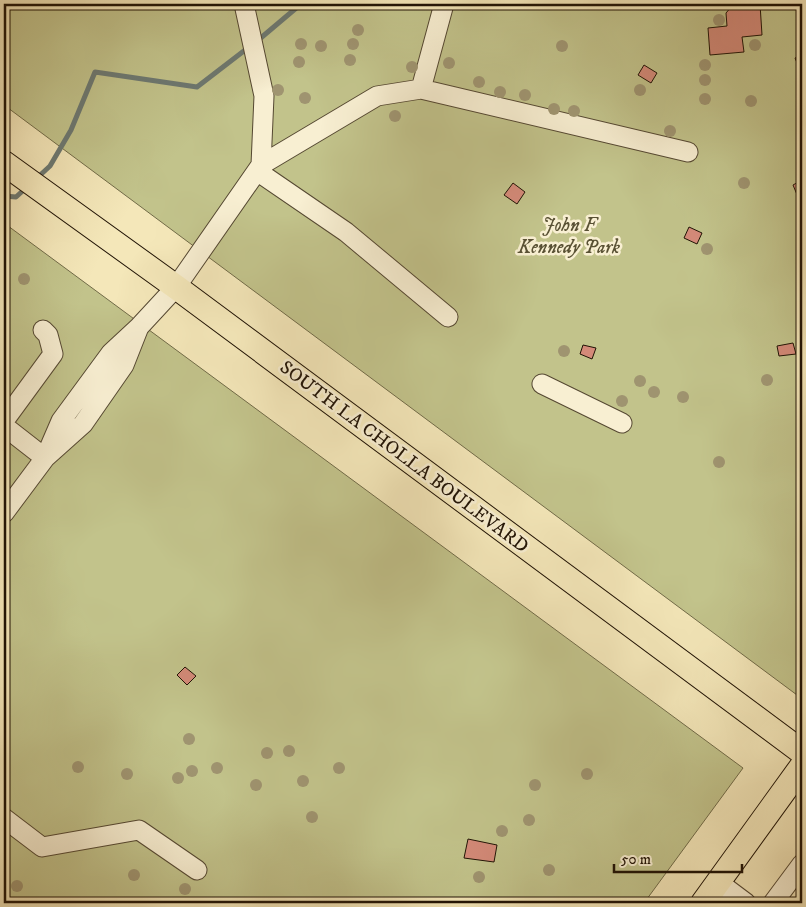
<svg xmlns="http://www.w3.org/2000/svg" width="806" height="907" font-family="'IM FELL DW Pica',serif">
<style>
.green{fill:#c2c38b;stroke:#716b48}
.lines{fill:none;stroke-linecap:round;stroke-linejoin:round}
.stream{stroke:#6d7972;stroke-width:5}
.building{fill:#d48a79;stroke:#201305}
.minor-casing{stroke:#554832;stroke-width:21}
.major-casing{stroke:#201305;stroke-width:26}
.minor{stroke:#f8efd2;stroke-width:19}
.major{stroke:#f4e7b9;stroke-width:24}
.tree{fill:#9f9470}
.labels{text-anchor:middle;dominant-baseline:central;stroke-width:5;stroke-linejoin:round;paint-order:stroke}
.park-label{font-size:19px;font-style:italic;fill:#595134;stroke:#f8efd2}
.street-label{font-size:19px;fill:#201305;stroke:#f8efd2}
</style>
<rect width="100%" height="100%" fill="#f4e7b9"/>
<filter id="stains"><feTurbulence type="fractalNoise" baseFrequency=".004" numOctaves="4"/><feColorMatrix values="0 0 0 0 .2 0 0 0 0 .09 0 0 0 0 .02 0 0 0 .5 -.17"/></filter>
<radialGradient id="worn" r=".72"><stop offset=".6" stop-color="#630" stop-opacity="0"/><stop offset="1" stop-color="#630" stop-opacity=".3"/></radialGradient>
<!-- green -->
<path class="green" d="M4,4H802V688L797,695L4,105Z
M4,223L743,768L644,903H4Z"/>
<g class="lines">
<!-- stream -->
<path class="stream" d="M256,42L301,4
M37,178L50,166L71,130L95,72L197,87L249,47
M4,196L16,197L27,187"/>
</g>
<!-- building -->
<path class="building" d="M760,4L762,35L742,37L744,52L710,55L708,28L727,26L726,13L732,6Z
M802,55V69L800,70L795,58Z
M644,65L657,73L651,83L638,75Z
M802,180V195L798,197L793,185Z
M513,183L525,192L517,204L504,195Z
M689,227L702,233L697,244L684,238Z
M793,343L796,354L779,356L777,346Z
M583,345L596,348L592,359L580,354Z
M185,667L196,676L187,685L177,675Z
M468,839L497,845L494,862L464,858Z"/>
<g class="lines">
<defs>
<path id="minor" d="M244,4L264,96L261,165
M421,89L444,4
M257,171L346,232L448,317
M139,327L176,287L261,165L377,96L421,89L688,152
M542,384L622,423
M4,421L53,354L48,335L43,330
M4,426L45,458
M4,513L45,458L83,424L124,365L139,327L111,353L61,421L45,458
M4,818L42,847L139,830L197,870
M718,882L746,903
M773,903L802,864"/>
<path id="major" d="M4,163L176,287L802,752
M703,903L802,766"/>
</defs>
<!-- minor casing -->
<use href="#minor" class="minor-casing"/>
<!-- major casing -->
<use href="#major" class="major-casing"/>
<!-- minor -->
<use href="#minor" class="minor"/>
<!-- major -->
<use href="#major" class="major"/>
</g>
<!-- trees -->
<g class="tree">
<circle cx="719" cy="20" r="6"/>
<circle cx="358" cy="30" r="6"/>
<circle cx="301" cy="44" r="6"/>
<circle cx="353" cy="44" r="6"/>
<circle cx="755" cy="45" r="6"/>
<circle cx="321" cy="46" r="6"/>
<circle cx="562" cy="46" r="6"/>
<circle cx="350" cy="60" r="6"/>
<circle cx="299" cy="62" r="6"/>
<circle cx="449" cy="63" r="6"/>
<circle cx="705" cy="65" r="6"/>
<circle cx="412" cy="67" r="6"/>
<circle cx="705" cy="80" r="6"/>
<circle cx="479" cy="82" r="6"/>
<circle cx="278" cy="90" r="6"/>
<circle cx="640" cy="90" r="6"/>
<circle cx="500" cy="92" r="6"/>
<circle cx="525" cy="95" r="6"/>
<circle cx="305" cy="98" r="6"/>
<circle cx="705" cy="99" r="6"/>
<circle cx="751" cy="101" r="6"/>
<circle cx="554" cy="109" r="6"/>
<circle cx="574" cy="111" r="6"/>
<circle cx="395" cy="116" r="6"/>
<circle cx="670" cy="131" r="6"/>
<circle cx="744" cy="183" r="6"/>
<circle cx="707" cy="249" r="6"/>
<circle cx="24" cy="279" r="6"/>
<circle cx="564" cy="351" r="6"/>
<circle cx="767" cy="380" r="6"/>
<circle cx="640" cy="381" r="6"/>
<circle cx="654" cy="392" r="6"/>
<circle cx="683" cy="397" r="6"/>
<circle cx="622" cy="401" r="6"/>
<circle cx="719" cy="462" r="6"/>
<circle cx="189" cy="739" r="6"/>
<circle cx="289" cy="751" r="6"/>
<circle cx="267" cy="753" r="6"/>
<circle cx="78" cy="767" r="6"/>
<circle cx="217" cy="768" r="6"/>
<circle cx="339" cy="768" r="6"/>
<circle cx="192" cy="771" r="6"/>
<circle cx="127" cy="774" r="6"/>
<circle cx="587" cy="774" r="6"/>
<circle cx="178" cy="778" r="6"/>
<circle cx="303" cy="781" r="6"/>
<circle cx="256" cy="785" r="6"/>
<circle cx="535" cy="785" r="6"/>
<circle cx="312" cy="817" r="6"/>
<circle cx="529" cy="820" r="6"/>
<circle cx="502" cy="831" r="6"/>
<circle cx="549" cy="870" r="6"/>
<circle cx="134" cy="875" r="6"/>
<circle cx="479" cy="877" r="6"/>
<circle cx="17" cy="886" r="6"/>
<circle cx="185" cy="889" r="6"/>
</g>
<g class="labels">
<!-- park labels -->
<g class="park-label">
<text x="569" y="225">John F<tspan x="569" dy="22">Kennedy Park</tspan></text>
</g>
<!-- street labels -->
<g class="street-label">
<text transform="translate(404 457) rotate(37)">SOUTH LA CHOLLA BOULEVARD</text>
</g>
</g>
<!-- margin -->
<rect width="806" height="907" fill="none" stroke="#f4e7b9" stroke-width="20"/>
<rect x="5" y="5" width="796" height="897" fill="none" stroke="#201305" stroke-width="2.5"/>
<rect x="10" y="10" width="786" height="887" fill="none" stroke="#201305"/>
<!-- scale -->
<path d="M614 864v8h128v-8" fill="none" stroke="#201305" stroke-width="2.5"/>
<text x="621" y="864" font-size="15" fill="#201305" stroke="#f8efd2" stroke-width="4" paint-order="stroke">50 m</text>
<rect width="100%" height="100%" filter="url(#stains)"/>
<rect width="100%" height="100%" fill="url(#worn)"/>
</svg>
